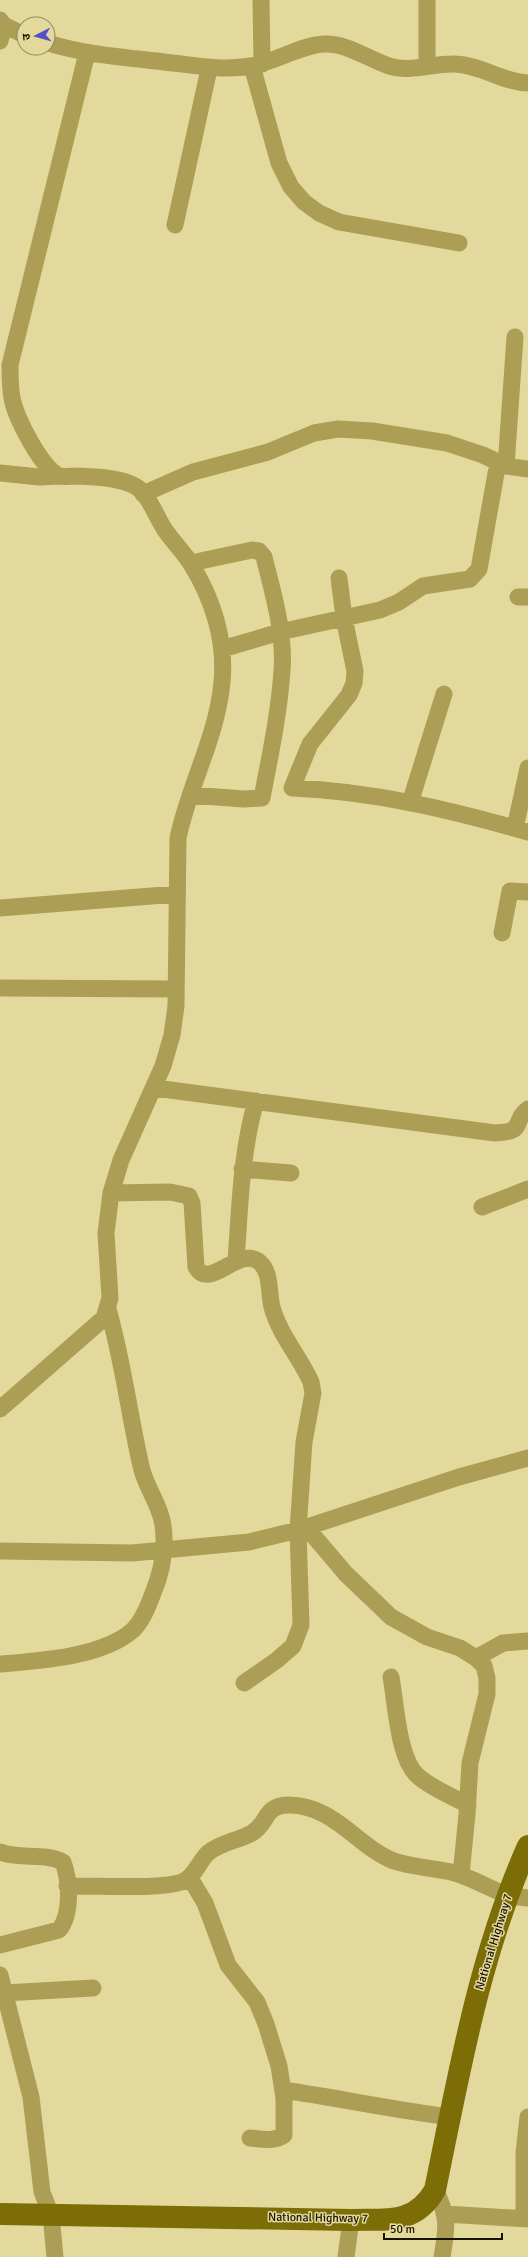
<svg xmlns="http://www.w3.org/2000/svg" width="528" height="2257" font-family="Signika,'Noto Sans Devanagari',sans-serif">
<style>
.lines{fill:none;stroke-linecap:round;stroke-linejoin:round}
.street{stroke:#ac9f55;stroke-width:17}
.primary{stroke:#7d6d06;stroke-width:22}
.labels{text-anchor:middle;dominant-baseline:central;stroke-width:3;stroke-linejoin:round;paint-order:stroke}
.street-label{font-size:12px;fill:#171300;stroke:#e4d99d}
</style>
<rect width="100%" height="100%" fill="#e4d99d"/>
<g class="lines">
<!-- street -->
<path class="street" d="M261,0L262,64
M0,20L4,25L24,35
M0,41L4,25
M48,43C87,55 124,57 164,62C194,65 221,71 251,66C275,62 301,45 324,44C347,43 368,59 389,66C410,73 434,63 455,64C481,65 502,82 528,83
M252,66L279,163L291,187L304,202L319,213L339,222L459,243
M427,66V0
M175,225L209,69
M506,466L515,337
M0,473L39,477L60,476
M143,494L193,472L268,452L314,433L338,429L372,431L447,443L483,455L506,466L528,469
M339,578L344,618L355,671L354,683L349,695L310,744L292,788C372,791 451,810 528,832
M518,597H528
M222,649L280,632L380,610L399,602L423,586L470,579L479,569L498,462
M190,795L244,799L262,798C270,756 279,714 282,671C285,633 273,593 264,557L259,551L252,550L191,563
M410,803L444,694
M515,828L528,768
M0,908L177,894
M502,933L510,891L528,892
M0,988L176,989
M155,1088L495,1133C527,1132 511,1122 528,1109
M242,1169L291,1173
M111,1193L170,1192L189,1196L192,1203L196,1267C209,1291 238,1247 258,1261C272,1271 268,1292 272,1307C279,1334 300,1357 311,1382L313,1393L304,1442L298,1530L301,1625L293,1646L277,1660L244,1683
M482,1207L528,1189
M236,1261C240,1206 241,1153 256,1101
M0,1409L104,1318L110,1298L106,1233L111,1193L121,1160L163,1066L172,1035L176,1006L178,838C189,785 217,737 222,682C226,641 213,599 191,564C184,552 173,542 165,530C156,517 149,494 135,486C118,477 94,477 75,476C71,476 64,477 60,476C42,470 15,416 12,398C10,387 10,375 10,365L87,53
M306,1527L346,1574L391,1617L427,1637L460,1648L476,1658L484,1666L487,1678V1694L470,1763L467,1814L461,1875
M0,1551L132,1553L249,1542L298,1530L459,1477L528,1458
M476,1658L503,1643L528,1641
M0,1664C39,1661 103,1657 133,1630C143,1620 148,1606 153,1593C162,1572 166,1548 163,1525C160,1503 145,1487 141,1466C129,1414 123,1361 108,1309
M391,1677C396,1703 398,1761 419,1777C433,1789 452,1796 468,1805
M0,1852C20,1860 44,1852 63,1862C70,1881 72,1914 59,1930L0,1945
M190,1878L205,1903L228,1965L257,2002L266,2024L279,2066L284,2098V2135C275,2142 261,2139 250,2138
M67,1886C96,1885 157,1890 182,1882C195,1877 199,1861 208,1853C221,1842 238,1841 252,1833C269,1823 263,1806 288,1805C333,1804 359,1848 394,1861C412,1867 432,1868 451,1872C471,1877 488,1888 507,1895C513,1897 521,1897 528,1898
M0,1975L31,2097L42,2192L51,2215L55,2257
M4,1993L93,1988
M283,2090C339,2098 394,2110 450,2117
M435,2190C449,2216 447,2229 442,2257
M446,2214L528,2219
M524,2218V2153L528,2117
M346,2257L351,2220"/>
<!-- primary -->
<path class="primary" d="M0,2214L351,2220C386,2219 415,2225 435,2190C459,2074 479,1956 528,1846"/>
</g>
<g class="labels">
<!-- street labels -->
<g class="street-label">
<text transform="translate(494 1942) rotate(-73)">National Highway 7</text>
<text transform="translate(318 2218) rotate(1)">National Highway 7</text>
</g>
</g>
<!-- north arrow -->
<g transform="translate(36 36) rotate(264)"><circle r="19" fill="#e4d99d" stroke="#928a5e"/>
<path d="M0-3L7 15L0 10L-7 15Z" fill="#5450c7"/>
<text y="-6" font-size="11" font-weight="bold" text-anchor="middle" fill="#171300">उ</text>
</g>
<!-- scale -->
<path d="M384 2233v6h118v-6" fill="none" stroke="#171300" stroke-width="2"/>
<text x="390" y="2233" font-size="12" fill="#171300" stroke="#e4d99d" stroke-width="3" paint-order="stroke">50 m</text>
</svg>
